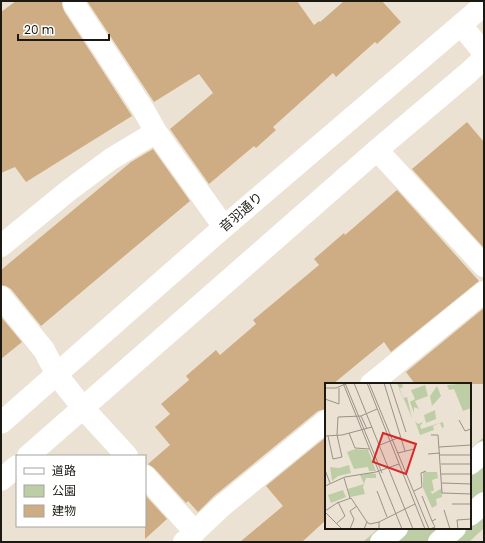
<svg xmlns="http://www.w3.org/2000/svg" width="485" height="543" font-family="Poppins,'Noto Sans JP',sans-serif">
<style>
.green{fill:#bdcea6}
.building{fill:#cead84}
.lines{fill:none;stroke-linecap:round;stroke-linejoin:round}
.minor{stroke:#fff;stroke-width:22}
.major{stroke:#fff;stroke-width:22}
.highway{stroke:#fff;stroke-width:22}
.labels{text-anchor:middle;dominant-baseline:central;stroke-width:4;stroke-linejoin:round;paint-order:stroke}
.street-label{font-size:13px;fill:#1c1913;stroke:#fff}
.inset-road{fill:none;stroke:#999286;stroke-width:1}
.view{fill:#d62828;fill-opacity:0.15;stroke:#d62828;stroke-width:2}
.inset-edge{fill:none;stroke:#1c1913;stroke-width:2}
</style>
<rect width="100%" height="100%" fill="#ece2d3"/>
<!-- green -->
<path class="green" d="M484,437V528L469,542H363L379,528H470V449Z"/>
<!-- building -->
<path class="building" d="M16,1H62V5L64,11L132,116L26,182L15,167L1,173V12Z
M87,1H297L314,25L319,21L320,22L344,1H382L401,22L377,44L375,42L336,77L333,73L273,127L276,130L256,148L254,146L209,184L170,129L213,93L199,74L154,102Z
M467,122L484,142V248L412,169Z
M153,149L190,201L41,326L11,289L6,286L1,285V270L131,162Z
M397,190L479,281L391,352L384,342L333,384H326V409L318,411L214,496L198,512L188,501L186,503L154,468L148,464L170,445L155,427L170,414L161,404L189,380L186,376L216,350L220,355L256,324L253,320L319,265L314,259L344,233L345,235Z
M484,308V384H415L406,372Z
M1,317L22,342L1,359Z
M326,437V520L302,542H240L283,506L266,486Z
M145,495L167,519L145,539Z"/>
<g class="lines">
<!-- minor -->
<path class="minor" d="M74,4L143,109L156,132L224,227
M461,25L484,53
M377,150L484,266
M1,246L68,191L111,159L156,132
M1,297L44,350L57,375L83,408L127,456
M371,384L484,292
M145,476L195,532
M184,542L222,506L326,421"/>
<!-- major -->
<path class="major" d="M1,423L224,227L484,5
M28,456L377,150L468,73L484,58
M1,480L17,466"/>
<!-- highway -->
<path class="highway" d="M470,464L484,452
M470,515L484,503
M381,542L397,528
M439,542L455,528"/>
</g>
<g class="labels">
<!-- street labels -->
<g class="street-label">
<text transform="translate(241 212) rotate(-41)">音羽通り</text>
</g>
</g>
<!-- overview -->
<g transform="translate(325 383)">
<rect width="146" height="146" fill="#ece2d3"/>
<path d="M72,0H77L78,4L74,6L78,15L82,14L87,35ZM146,0V25L138,28L129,6L124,7L122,2ZM100,2L103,13L90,18L94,26L89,24V30L85,19L90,16L86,7ZM112,3L116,13L107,23L105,13ZM110,27L111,36L101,40L99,32ZM90,38L93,41L98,39L95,43L96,46L121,38L118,39L119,44L117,45L115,40L108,43L109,47L95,52ZM30,66L43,67L51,88H44L43,84L29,86L22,69ZM24,82L26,90L13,93L7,98L5,84L14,85ZM98,89H112L113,95L107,97L109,108H106L107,111L117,105V114L111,116L112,122L107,125L98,105ZM45,90L51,91V95H41L38,104L40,111L25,114L23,106L39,101L35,92ZM18,107L21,114L6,120L3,112Z" fill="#bdcea6"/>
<path class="inset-road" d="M18,0L77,146M20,0L57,90M29,0L88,146M42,0L100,146M44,0L104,146M59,0L80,68M65,0L81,49M0,5H11L23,0M0,16L14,21V5M36,33L42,46M134,37L140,48L146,46M24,50L30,65L44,66M106,52H113L117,110L146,111M0,53L17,52L47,44M3,53L8,76L17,74L12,52L13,34L36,33L52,26M55,62L75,54M114,64L146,62M73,70L89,66M103,71L115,70M115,72H146M116,81H146M0,87L5,100M116,91H146M19,95L25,115M117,100L146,101M0,103L20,94L51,89L74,81M52,108L62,134M89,108L97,104L96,90L101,88M97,113L107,138M127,121H146M119,127L125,146M0,128L12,120L26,115L42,139L39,146M0,129L17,146M42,139L45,141L54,139V146M54,139L90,121M11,141L20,133L13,119M25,146L29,136L25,128L32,123M105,146L110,144L107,138L111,136M133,146L132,137L146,136"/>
<path class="view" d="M58,50L91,61L81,91L48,79Z"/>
<rect width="146" height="146" class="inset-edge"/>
</g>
<!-- border -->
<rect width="485" height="543" fill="none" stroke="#1c1913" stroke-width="4"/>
<!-- legend -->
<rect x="16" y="455" width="130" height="72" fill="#ffffff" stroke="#a4a3a1"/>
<rect x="24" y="468" width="20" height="6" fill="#ffffff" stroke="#a4a3a1"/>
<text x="52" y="475" font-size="12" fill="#1c1913">道路</text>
<rect x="24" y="485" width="20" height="12" fill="#bdcea6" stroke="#a4a3a1"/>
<text x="52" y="495" font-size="12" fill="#1c1913">公園</text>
<rect x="24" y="505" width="20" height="12" fill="#cead84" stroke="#a4a3a1"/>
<text x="52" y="515" font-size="12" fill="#1c1913">建物</text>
<!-- scale -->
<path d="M18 34v6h91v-6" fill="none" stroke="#1c1913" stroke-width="2"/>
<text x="24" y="34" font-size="12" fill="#1c1913" stroke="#ffffff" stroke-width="3" paint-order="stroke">20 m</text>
</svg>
